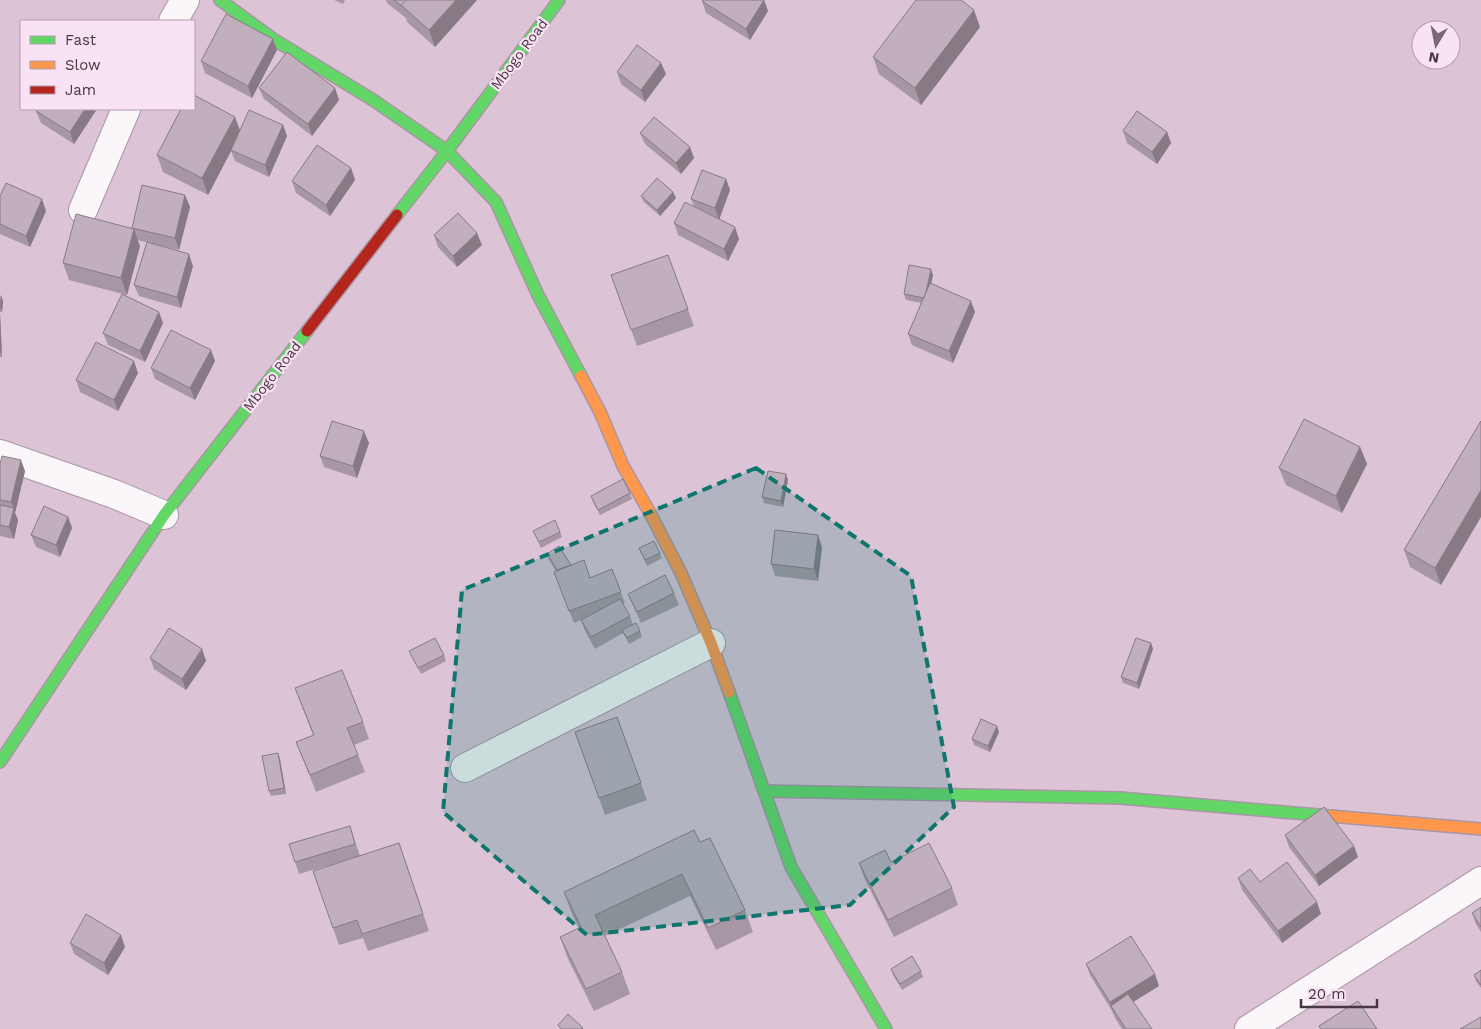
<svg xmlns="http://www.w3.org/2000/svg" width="1481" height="1029" font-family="'Work Sans',sans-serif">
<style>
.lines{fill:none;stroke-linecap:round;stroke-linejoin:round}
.street-casing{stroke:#a996a4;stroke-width:30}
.fast-casing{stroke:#a996a4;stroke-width:14}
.slow-casing{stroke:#a996a4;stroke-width:14}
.jam-casing{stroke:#a996a4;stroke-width:14}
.street{stroke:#faf6f9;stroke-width:28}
.fast{stroke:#63d668;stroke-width:11}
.slow{stroke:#ff974d;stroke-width:11}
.jam{stroke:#b3261e;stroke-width:11}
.wall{fill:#a796a3}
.shaded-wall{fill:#887a85}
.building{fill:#c2afbe;stroke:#887a85}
.marked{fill:#0f766e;fill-opacity:0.2;stroke:#0f766e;stroke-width:4;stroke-dasharray:10 6;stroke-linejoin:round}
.labels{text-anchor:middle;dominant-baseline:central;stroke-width:4.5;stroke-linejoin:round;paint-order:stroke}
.street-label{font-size:14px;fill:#483543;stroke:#f9e2f3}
</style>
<rect width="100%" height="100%" fill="#dcc4d6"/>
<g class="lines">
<defs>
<path id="street" d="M173,21L185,0
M83,210L126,109
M0,454L114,494L164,515
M465,768L711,643
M1249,1029L1481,881"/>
<path id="fast" d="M220,0L273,39L373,100L447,151L496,202L538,295L581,376
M397,215L447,151L559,0
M729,692L791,867L886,1029
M0,762L164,515L307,331
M764,791L1120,798L1330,816"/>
<path id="slow" d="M581,376L600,412L623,466L650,513L681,573L711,643L729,692
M1330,816L1481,829"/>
<path id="jam" d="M307,331L397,215"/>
</defs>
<!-- street casing -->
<use href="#street" class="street-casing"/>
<!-- fast casing -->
<use href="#fast" class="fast-casing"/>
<!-- slow casing -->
<use href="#slow" class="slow-casing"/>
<!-- jam casing -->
<use href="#jam" class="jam-casing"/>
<!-- street -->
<use href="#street" class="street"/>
<!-- fast -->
<use href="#fast" class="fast"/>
<!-- slow -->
<use href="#slow" class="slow"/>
<!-- jam -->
<use href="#jam" class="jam"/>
</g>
<!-- wall -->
<path class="wall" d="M334,0H345L343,4Z
M386,0H477L435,47L407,22L406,18L387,3Z
M764,0L768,11L750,40L706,13L702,1Z
M980,27L921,105L879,74L873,57Z
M273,39L277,50L252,98L205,73L201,61Z
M661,63L666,74L645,102L621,84L617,72Z
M259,88H335L339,100L312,136L264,99Z
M97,109L74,144L41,123L36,111Z
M235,117L240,130L283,125L287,136L269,177L235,161L231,151L208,195L163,172L157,155Z
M1123,131L1167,132L1171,143L1157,164L1127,143Z
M640,133L694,158L681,174L645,144Z
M351,168L355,180L330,216L296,193L292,181Z
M726,179L730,190L719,219L739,239L728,261L678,235L674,223L694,207L691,199Z
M673,192L676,198L660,216L644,202L641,196Z
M185,195L190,207L179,250L137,240L140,246L127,295L69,280L63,263L132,229V228Z
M0,196L46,211L30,247L0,234Z
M434,235L482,245L457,267L438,247Z
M668,255L694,326L637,346L611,275Z
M193,266L181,308L139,296L134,285Z
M933,275L931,283L975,312L953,363L912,345L908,334L921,303L906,300L904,294Z
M0,295L3,301L2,312H0L2,357H0Z
M163,323L145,362L108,345L103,333Z
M211,350L215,361L195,400L155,379L151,368Z
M138,373L118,411L80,392L76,380Z
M1481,421L1441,585L1410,567L1404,550Z
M369,443L357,478L324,467L320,456Z
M1360,447L1367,464L1342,513L1286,485L1279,468Z
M0,464L25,471L15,513L18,520L14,539L0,536Z
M786,474L788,480L783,507L764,503L762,497Z
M630,493L632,499L600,515L593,502L591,496Z
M68,517L72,528L60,557L36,547L31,535Z
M533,531L560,532L562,537L541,548Z
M822,547L818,581L775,576L771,564Z
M639,548L660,553L662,558L647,566Z
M547,554L571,565L590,578L612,569L625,603L623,604L630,616L633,625L640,631L642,637L629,644L623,633L595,649L585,631L581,620L574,623L554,572L556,571L549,560Z
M674,593L679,605L641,623L633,605L628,594Z
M1151,643L1153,649L1139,689L1123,683L1121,677Z
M202,649L206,661L186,690L154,669L150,658Z
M409,651L444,655L446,661L421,674L412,657Z
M295,688L363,722L369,739L354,745L365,772L316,792L296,742L313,735Z
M617,717L647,800L605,815L599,798Z
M999,732L990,752L974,745L972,739Z
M278,753L280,759L286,794L271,796L269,791Z
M350,826L360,856L405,860L429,931L368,951L363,938L339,945L333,928L354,858L299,874L295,862Z
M1285,835L1358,857L1319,886L1289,847Z
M700,842L745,910L753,932L716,950L690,896L605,936L622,972L630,994L594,1011L568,959L560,937L579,928L572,914L564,892Z
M891,862L952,888L958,905L894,937L865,880L859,863Z
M1238,878L1260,882L1321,914L1282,943L1242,890Z
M1481,907V932L1476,924L1472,913Z
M70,943L125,947L108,975L74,954Z
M1086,964L1159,986L1133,1002L1152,1029H1122L1115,1018L1112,1011L1090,975Z
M891,969L921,971L923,977L902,990L893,975Z
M1481,970V988L1476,981L1474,975Z"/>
<!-- shaded-wall -->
<path class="shaded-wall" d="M456,0H477L435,47L429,30Z
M764,0L768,11L750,40L746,29Z
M974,10L980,27L921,105L915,88Z
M273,39L277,50L252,98L248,86Z
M661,63L666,74L645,102L641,90Z
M335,88L339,100L312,136L308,124Z
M85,109H97L74,144L70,132Z
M235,117L241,134L231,150V151L208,195L202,178Z
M283,125L287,136L269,177L265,165Z
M1167,132L1171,143L1157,164L1152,152Z
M690,147L694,158L681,174L676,163Z
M351,168L355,180L330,216L326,205Z
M726,179L730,190L719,220L715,208Z
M673,192L676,198L660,216L657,210Z
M185,195L190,207L179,250L175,238Z
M42,199L46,211L30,247L26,236Z
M735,227L739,239L728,261L724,249Z
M134,229L140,246L127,295L121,278Z
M477,233L482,245L457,267L453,256Z
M189,254L193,266L181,308L177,297Z
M931,269L933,275L927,304L925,298Z
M1,295L3,301L2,312L0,307Z
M971,301L975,312L953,363L949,351Z
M0,312V313L2,357L0,350Z
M159,312L163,323L145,362L140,351Z
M211,350L215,361L195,400L190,388Z
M134,361L138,373L118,411L114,400Z
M364,431L369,443L357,478L353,466Z
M1360,447L1367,464L1342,513L1336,496Z
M21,460L25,471L15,513L18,520L14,539L9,527L14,509L11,502Z
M786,474L788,480L783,507L781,501Z
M1481,490V517L1441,585L1435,568Z
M68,517L72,528L60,557L56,545Z
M818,535L822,547L818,581L814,569Z
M1151,643L1153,649L1139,689L1137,683Z
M202,649L206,661L186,690L182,679Z
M997,726L999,732L990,752L988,746Z
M278,753L280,759L286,794L284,788Z
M1354,846L1358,857L1319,886L1315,875Z
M1317,902L1321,914L1282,943L1278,931Z
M121,935L125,947L108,975L104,963Z
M1155,974L1159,986L1115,1013L1112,1009L1110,1002Z"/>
<!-- building -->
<path class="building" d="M394,0H406L401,5L402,6Z
M406,0H456L429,30L401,5Z
M703,0H764L746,29L702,1Z
M916,0H961L974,10L915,88L873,57Z
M226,14L273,39L248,86L201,61Z
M637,45L661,63L641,90L617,72Z
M287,52L335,88L308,124L259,88Z
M194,95L235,117L202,178L157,155L181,109H194Z
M38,109H85L70,132L36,111Z
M249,110L283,125L265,165L231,150Z
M1137,111L1167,132L1152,152L1123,131Z
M654,117L690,147L676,163L640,133Z
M317,145L351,168L326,205L292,181Z
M702,170L726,179L715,208L691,199Z
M657,178L673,192L657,210L641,196Z
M6,183L42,199L26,236L0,224V196Z
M142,185L185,195L175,238L132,228Z
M685,202L735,227L724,249L674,223Z
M458,213L477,233L453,256L434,235Z
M76,214L134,229L121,278L63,263Z
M147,242L189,254L177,297L134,285Z
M668,255L688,309L631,330L611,275Z
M909,265L931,269L926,292L924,298L904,294Z
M930,283L971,301L949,351L908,334Z
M122,294L159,312L140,351L103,333Z
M171,330L211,350L190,388L151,368Z
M96,342L134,361L114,400L76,380Z
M1304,419L1360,447L1336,496L1279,468Z
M332,421L364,431L353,466L320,456Z
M1481,421V490L1435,568L1404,550Z
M2,456L21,460L11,502L0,500V464Z
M768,471L786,474L781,501L762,497Z
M623,479L630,493L598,510L591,496Z
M0,505L14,508L9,527L0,525Z
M44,506L68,517L56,545L31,535Z
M555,520L560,532L539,542L533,531Z
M775,530L818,535L814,569L771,564Z
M654,541L660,553L645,560L639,548Z
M559,546L571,565L557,570L547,554Z
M584,560L590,578L612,569L621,592L569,611L554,572Z
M665,575L674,593L637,612L628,594Z
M620,599L630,616L591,637L581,620Z
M636,623L640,631L627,638L622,630Z
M169,628L202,649L182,679L150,658Z
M435,638L444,655L418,668L409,651Z
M1136,638L1151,643L1137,683L1121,677Z
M342,670L363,722L347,728L358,755L310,775L296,742L314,735L295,688Z
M617,717L641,783L599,798L575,732Z
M981,719L997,726L988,746L972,739Z
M278,753L284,788L269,791L262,756Z
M1324,807L1354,846L1315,875L1285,835Z
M350,826L355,844L295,862L289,844Z
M694,830L700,842L710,838L745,910L708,928L682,874L595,915L622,972L586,989L560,937L581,927L564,892Z
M399,843L423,914L362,934L357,920L333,928L313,871Z
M929,843L952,888L888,920L859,863L885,850L891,862Z
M1287,862L1317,902L1278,931L1238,878L1250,869L1260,882Z
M1481,907V927L1472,913Z
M86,914L121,935L104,963L70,943Z
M1131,936L1155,974L1110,1002L1086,964Z
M912,956L921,971L900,984L891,969Z
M1481,970V985L1474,975Z
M1128,994L1152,1029H1126L1111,1006Z
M1358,1001L1377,1029H1321L1319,1026Z
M568,1014L583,1028L582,1029H561L558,1025Z
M1481,1017V1029H1460Z"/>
<!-- marked area -->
<path class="marked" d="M756,468L911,576L954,807L850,905L587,935L443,812L462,590Z"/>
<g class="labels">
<!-- street labels -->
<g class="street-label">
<text transform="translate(519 54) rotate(-53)">Mbogo Road</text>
<text transform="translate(272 376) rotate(-52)">Mbogo Road</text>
</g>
</g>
<!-- legend -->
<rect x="20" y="20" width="175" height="90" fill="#f9e2f3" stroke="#b29dad"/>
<rect x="30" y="36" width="25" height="8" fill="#63d668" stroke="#b29dad"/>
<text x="65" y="45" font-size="15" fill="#483543">Fast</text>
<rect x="30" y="61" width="25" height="8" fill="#ff974d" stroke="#b29dad"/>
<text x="65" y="70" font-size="15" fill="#483543">Slow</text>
<rect x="30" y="86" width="25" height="8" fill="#b3261e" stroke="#b29dad"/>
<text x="65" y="95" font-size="15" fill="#483543">Jam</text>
<!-- north arrow -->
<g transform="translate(1436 45) rotate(190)"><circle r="24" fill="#f9e2f3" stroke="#b29dad"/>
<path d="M0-4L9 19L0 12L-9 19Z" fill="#7c6776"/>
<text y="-8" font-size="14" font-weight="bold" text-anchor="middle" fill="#483543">N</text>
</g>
<!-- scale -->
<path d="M1301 999v8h76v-8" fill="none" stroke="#483543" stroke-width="2.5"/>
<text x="1308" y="999" font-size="15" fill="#483543" stroke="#f9e2f3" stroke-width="4" paint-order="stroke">20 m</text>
</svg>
